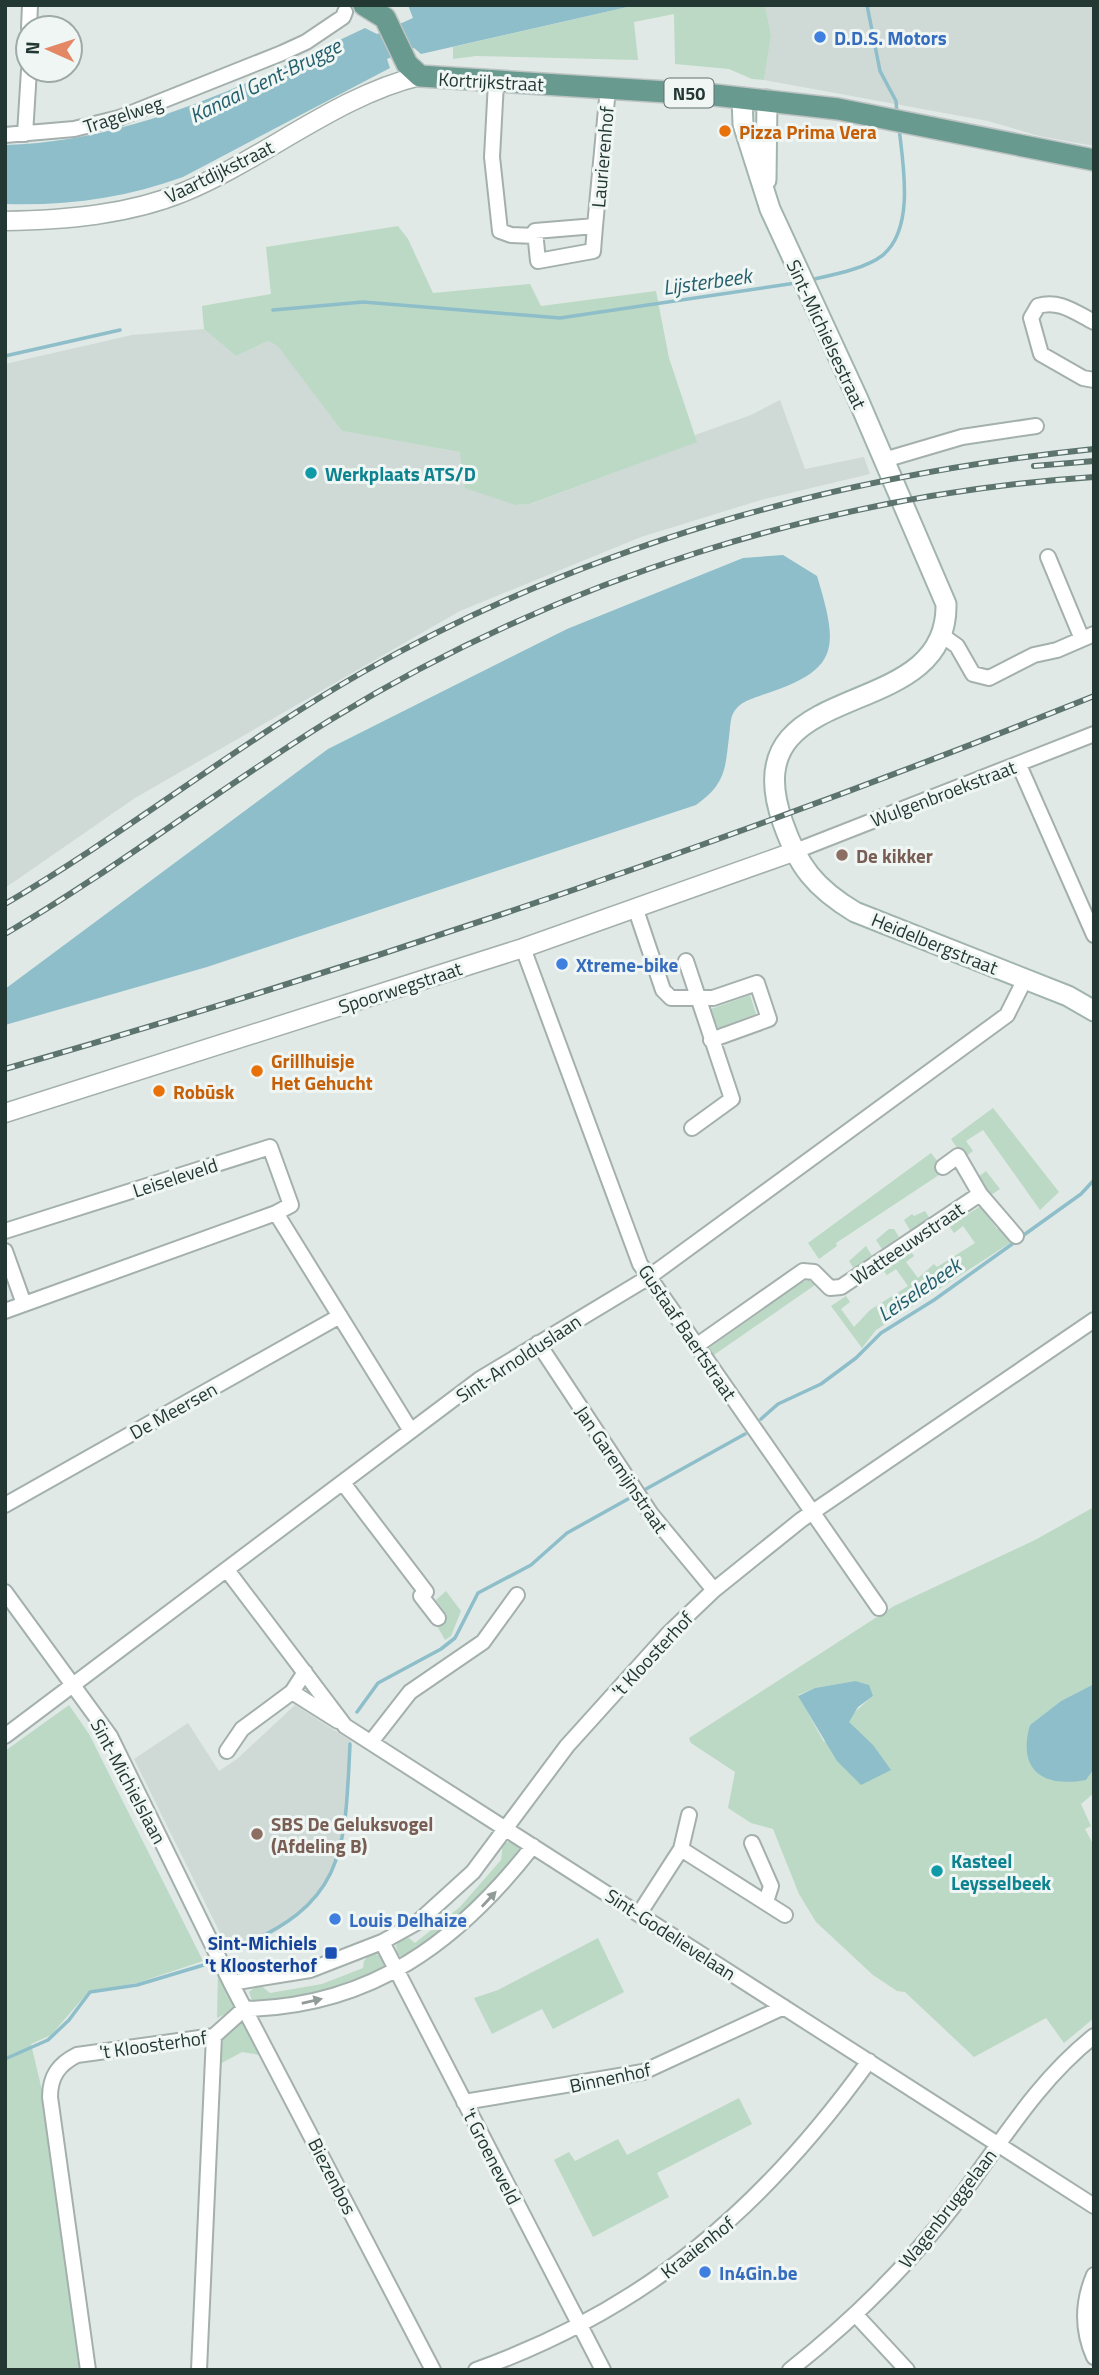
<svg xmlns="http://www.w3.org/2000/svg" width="1099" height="2375" font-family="'Titillium Web',sans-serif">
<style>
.built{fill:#cfd9d5}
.green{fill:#bbd9c4;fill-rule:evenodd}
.water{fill:#8ebec9}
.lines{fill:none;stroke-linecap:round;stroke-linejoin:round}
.stream{stroke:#8ebec9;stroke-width:3.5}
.minor-casing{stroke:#a4b0ad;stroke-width:18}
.tertiary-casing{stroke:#a4b0ad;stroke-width:21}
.secondary-casing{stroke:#a1b4ae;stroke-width:23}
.primary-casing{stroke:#bdc3c2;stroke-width:24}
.minor{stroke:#fff;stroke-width:14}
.tertiary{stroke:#fff;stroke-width:18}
.secondary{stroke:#fff;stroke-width:19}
.primary{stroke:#699a8f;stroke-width:21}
.rail-casing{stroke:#5d746e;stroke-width:6}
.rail{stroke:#f0f6f4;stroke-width:3.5;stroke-dasharray:10;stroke-linecap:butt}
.oneway{fill:#919c99}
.shop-dot{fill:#3f7fe0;stroke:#f0f6f4;stroke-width:2.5}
.food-dot{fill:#e8710a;stroke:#f0f6f4;stroke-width:2.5}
.culture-dot{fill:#0f9aa8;stroke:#f0f6f4;stroke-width:2.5}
.education-dot{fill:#8d6e63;stroke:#f0f6f4;stroke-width:2.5}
.transit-dot{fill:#1a4fb4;stroke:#f0f6f4;stroke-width:2.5}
.labels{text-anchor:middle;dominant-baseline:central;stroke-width:6;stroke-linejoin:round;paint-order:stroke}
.shield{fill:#f0f6f4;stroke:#60716d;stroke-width:2}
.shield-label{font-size:18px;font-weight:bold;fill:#233833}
.shop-label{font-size:19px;font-weight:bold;fill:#366cbe;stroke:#f0f6f4;text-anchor:start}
.street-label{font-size:19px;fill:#233833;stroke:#f0f6f4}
.food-label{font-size:19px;font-weight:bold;fill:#c56008;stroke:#f0f6f4;text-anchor:start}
.culture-label{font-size:19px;font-weight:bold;fill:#0d838f;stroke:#f0f6f4;text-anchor:start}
.education-label{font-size:19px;font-weight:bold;fill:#785e54;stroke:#f0f6f4;text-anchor:start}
.transit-label{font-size:19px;font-weight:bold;fill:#164399;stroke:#f0f6f4;text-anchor:end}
.water-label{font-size:21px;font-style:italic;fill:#245f6d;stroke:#f0f6f4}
</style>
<rect width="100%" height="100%" fill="#e0e9e6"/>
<!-- built -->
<path class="built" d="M765,5H1094V146L1039,136L988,121L764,80L771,35Z
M204,329L236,356L268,341L279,346L342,431L460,452L516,505L531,504L696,442L695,435L751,415L780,400L805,469L864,457L870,474L761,500L641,537L460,611L135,798L5,888V364L132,335Z
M295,1705L351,1741L347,1821L342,1846L320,1893L293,1919L272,1934L229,1951L134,1759L188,1723L219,1771L237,1759Z"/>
<!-- green -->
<path class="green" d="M636,5H765L771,35L764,80L752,79L729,69L675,64L674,14L634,22L638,60L476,56L453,59V47Z
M398,226L408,239L433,293L530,284L541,306L656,291L669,358L697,442L530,504L516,505L465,488L460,452L342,431L278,346L268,341L236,356L204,329L202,306L271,294L266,247Z
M750,995L756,1014L718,1028L711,1009Z
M993,1108L1059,1192L1040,1210L983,1130L966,1141L973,1151L964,1158L951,1139Z
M931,1153L945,1171L836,1243L837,1246L819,1259L808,1243Z
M986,1171L1000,1189L991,1195L978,1177Z
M981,1206L997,1229L1002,1226L1013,1241L876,1330L862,1348L831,1306L846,1296L850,1302L841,1309L854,1327L870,1310L908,1286L896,1269L887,1275L882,1269L910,1250L914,1256L906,1262L918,1278L934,1264L937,1267L975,1243L963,1226L954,1233L949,1226Z
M925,1211L930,1219L910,1230L904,1220L912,1214L914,1216Z
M889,1229H894L899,1237L882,1249L876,1240Z
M866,1246L872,1256L854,1269L849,1261Z
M809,1280L815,1285L711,1357L706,1350L802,1282Z
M1094,1507V1684L1061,1701L1030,1725L1086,1780L1094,1769V1793L1081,1804L1091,1826L1085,1829L1094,1846V2018L1064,2043L1046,2018L974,2057L905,1992L897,1991L873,1975L816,1922L799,1894L773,1829L751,1823L728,1808L735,1772L691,1743L689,1738L894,1606L1035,1540ZM855,1681L873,1696C855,1710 842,1727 824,1742L798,1695L815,1688Z
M446,1591L461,1611L451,1636L445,1640L436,1624L447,1615L436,1600Z
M69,1705L89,1734L203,1961L137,1983L89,1991L51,2035L31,2044L45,2103L81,2370H5V1751Z
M514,1840L523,1851L469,1914L408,1959L398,1955L396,1946L400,1940L409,1938L415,1943L460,1907L501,1860L503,1844Z
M598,1938L624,1992L553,2029L542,2009L492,2034L474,1998L498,1990Z
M371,1953L383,1956L385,1969L324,1994L253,2003L249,1992L259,1984L270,1993L322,1984L363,1968L364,1961Z
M218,1971L235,2005L231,2011L217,2018Z
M242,2020L261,2055L242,2052L220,2064L221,2039Z
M739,2098L752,2124L657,2173L669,2197L593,2237L554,2160L569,2152L575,2161L618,2139L627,2155Z"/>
<!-- water -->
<path class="water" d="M408,5H636L421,54L414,48L387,59L390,68L183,177C126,198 66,206 5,204V145C133,142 251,82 365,28L377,34L413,18Z
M783,555L817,576C839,649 840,670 762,695C749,700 738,702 732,716C730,722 730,731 729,737C725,771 725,784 696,805L207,967L5,1025V989L328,749L567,629L743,558Z
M855,1681L869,1685L873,1696L858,1707L849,1722L873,1745L891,1770L861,1785L837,1761L798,1696L815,1688Z
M1094,1684V1769L1086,1780C1043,1788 1017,1770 1030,1725L1061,1701Z"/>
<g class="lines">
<!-- stream -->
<path class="stream" d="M867,5L880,71L896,101L897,114
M810,280C832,275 865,269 883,255C915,228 903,164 899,128
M273,310L363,302L560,318L796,283
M5,356L120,330
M1021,1237L1081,1194L1094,1180
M761,1419L778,1404L821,1384L856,1358L881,1333L934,1300L1015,1242
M646,1489L745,1434
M357,1712L378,1683L441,1649L455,1638L478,1593L531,1565L567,1533L628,1499
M233,1949C345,1905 345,1853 350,1744
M5,2059L48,2040L69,2020L90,1992L137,1985L207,1964"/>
<defs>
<path id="minor" d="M29,28L30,5
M496,82L492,157L500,231L511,235L536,236
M25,134L29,70
M5,135L74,129L119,118L282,53L306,42L343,17L345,12
M595,226L593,251L538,261L535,231L595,226L608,88
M1094,322C1076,313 1059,299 1038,306L1031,318L1041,354L1083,378L1094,380
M884,460L962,437L1036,426
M1048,557L1082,639
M943,636L957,646L973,674L989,678L1034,655L1057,650L1094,634
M1019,765L1094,935
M793,852L1094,734
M636,910L663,990L671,998H713L757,983L769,1019L711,1040
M523,948L640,1264L879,1608
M686,961L732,1099L692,1128
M943,1167L958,1156L980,1194L1016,1236
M5,1231L270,1147L291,1205L276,1213
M5,1251L24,1304
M5,1311L276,1213L411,1431
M538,1343L651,1514L714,1590
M696,1346L803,1271L814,1272L830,1288L841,1287L980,1194
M343,1483L426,1592L421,1596L438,1618
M5,1505L340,1316
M227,1570L345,1726L1094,2206
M5,1592L110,1736L231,1983L433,2370
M292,1692L338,1721
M5,1736L480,1379L649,1277L1007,1015L1025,979
M371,1742L410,1692L483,1642L517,1595
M227,1751L242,1729L292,1692L305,1672
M752,1843L771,1886L766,1902
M681,1849L785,1915
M639,1914L681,1849L689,1815
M382,1942L603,2370
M231,1983L310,1970L382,1942L418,1922L473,1872L567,1746L669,1633L714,1590L801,1520L1094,1320
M464,2102L643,2072L784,2007
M1094,2275C1082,2303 1082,2330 1094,2357
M855,2314L907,2370
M88,2370L50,2097C50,2076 59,2064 77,2055L214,2036L244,2009C371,2007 458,1942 533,1846
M199,2370L214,2036
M476,2370C647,2309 764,2207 869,2061
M790,2370C852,2321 908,2266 955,2204C1000,2145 1035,2083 1094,2036"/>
<path id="tertiary" d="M5,221C65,220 128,215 184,192C262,160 338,95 420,76
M5,1113L523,948L793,852"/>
<path id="secondary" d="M742,98L743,124L770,209L857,397L946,604C949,728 729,672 783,823C798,866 815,888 855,912L1068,996L1094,1011
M766,180L767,100"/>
<path id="primary" d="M364,5L385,18L407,64L420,76L714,95L838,109L1094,160"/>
</defs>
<!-- minor casing -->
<use href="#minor" class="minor-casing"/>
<!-- tertiary casing -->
<use href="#tertiary" class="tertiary-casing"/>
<!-- secondary casing -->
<use href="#secondary" class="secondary-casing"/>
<!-- primary casing -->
<use href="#primary" class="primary-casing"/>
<!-- minor -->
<use href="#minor" class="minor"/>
<!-- tertiary -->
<use href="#tertiary" class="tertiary"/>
<!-- secondary -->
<use href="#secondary" class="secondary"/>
<!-- primary -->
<use href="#primary" class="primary"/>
<defs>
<path id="rail" d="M1034,466L1094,461
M5,904C128,832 240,742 363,672C587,545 839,475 1094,449
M5,934C118,868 221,787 332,719C561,579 826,495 1094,477
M5,1069C374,963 738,839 1094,696"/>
</defs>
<!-- rail casing -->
<use href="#rail" class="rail-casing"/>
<!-- rail -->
<use href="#rail" class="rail"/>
</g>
<!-- one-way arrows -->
<defs><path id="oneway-solid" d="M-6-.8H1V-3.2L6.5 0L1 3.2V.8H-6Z" transform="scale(1.75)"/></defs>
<g class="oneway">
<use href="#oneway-solid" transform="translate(489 1899) rotate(-47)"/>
<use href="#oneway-solid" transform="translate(312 2001) rotate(-13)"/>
</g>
<!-- markers -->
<g class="shop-dot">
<circle cx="820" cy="37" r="7"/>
<circle cx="562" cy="964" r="7"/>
<circle cx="335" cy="1919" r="7"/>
<circle cx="705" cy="2272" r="7"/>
</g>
<g class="food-dot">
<circle cx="725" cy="131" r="7"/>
<circle cx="257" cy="1071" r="7"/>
<circle cx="159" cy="1091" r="7"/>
</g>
<g class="culture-dot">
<circle cx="311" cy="473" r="7"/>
<circle cx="937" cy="1871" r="7"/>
</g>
<g class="education-dot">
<circle cx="842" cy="855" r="7"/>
<circle cx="257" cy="1834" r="7"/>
</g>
<rect class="transit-dot" x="324" y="1946" width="14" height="14" rx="3.5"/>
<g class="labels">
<!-- shield labels -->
<rect class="shield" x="664.5" y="78.5" width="49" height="29" rx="5"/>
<g class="shield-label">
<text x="689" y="93">N50</text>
</g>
<!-- shop labels -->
<g class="shop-label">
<text x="834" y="37">D.D.S. Motors</text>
<text x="576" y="964">Xtreme-bike</text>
<text x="349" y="1919">Louis Delhaize</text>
<text x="719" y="2272">In4Gin.be</text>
</g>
<!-- street labels -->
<g class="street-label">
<text transform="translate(491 81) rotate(3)">Kortrijkstraat</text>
<text transform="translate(123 114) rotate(-18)">Tragelweg</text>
<text transform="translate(602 157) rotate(-85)">Laurierenhof</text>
<text transform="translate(219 171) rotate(-26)">Vaartdijkstraat</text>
<text transform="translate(827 334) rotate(65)">Sint-Michielsestraat</text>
<text transform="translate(943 793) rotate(-21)">Wulgenbroekstraat</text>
<text transform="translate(935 943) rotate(22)">Heidelbergstraat</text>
<text transform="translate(400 987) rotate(-18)">Spoorwegstraat</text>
<text transform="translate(175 1177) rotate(-18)">Leiseleveld</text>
<text transform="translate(907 1243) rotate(-34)">Watteeuwstraat</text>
<text transform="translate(688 1332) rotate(56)">Gustaaf Baertstraat</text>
<text transform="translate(518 1358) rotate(-33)">Sint-Arnolduslaan</text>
<text transform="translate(173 1410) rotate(-29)">De Meersen</text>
<text transform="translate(622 1469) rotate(56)">Jan Garemijnstraat</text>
<text transform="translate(652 1654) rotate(-47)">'t Kloosterhof</text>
<text transform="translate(129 1781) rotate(62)">Sint-Michielslaan</text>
<text transform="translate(671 1934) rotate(33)">Sint-Godelievelaan</text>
<text transform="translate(153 2044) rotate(-8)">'t Kloosterhof</text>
<text transform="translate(610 2077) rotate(-12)">Binnenhof</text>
<text transform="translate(492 2156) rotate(63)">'t Groeneveld</text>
<text transform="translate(333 2176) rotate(63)">Biezenbos</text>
<text transform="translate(947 2208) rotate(-52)">Wagenbruggelaan</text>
<text transform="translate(697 2247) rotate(-38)">Kraaienhof</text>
</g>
<!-- food labels -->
<g class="food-label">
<text x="739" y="131">Pizza Prima Vera</text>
<text x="271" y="1060">Grillhuisje<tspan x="271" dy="22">Het Gehucht</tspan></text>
<text x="173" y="1091">Robūsk</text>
</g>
<!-- culture labels -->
<g class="culture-label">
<text x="325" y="473">Werkplaats ATS/D</text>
<text x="951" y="1860">Kasteel<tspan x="951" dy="22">Leysselbeek</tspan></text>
</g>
<!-- education labels -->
<g class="education-label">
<text x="856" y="855">De kikker</text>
<text x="271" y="1823">SBS De Geluksvogel<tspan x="271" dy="22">(Afdeling B)</tspan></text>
</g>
<!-- transit labels -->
<g class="transit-label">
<text x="317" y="1942">Sint-Michiels<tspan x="317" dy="22">'t Kloosterhof</tspan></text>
</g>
<!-- water labels -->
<g class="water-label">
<text transform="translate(265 80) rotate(-26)">Kanaal Gent-Brugge</text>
<text transform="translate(707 281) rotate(-8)">Lijsterbeek</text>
<text transform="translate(919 1289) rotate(-34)">Leiselebeek</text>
</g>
</g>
<!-- border -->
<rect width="1099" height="2375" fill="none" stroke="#233833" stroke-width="14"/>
<!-- north arrow -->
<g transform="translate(49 49) rotate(273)"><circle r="33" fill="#f0f6f4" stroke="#9eaaa7" stroke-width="2"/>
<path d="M0-5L12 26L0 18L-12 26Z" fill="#e38765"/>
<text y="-10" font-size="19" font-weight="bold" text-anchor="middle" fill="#233833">N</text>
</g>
</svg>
